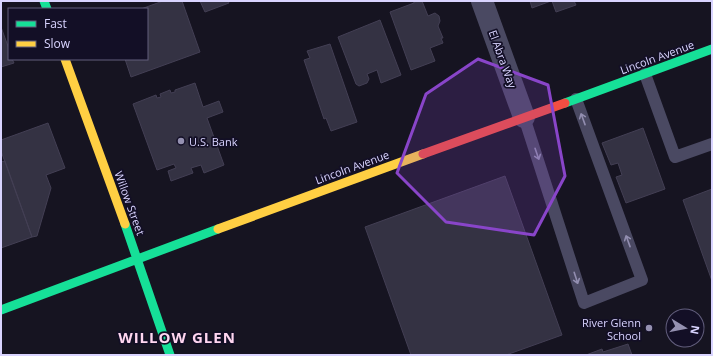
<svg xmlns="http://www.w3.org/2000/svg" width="713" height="356" font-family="'Open Sans',sans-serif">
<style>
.building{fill:#343243;stroke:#433f54}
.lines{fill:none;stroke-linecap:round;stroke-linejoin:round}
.lane{stroke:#4a4962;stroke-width:12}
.street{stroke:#4a4962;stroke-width:22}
.fast{stroke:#16e098;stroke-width:9}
.slow{stroke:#ffcf43;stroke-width:9}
.jam{stroke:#f24e42;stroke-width:9}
.oneway{stroke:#928eb0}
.marked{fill:#8945c9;fill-opacity:0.2;stroke:#8945c9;stroke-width:3;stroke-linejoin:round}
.poi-dot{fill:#9591b1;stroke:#130f26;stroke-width:1.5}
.labels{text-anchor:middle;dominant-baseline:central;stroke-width:3.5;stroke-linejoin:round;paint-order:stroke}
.street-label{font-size:11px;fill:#d9d4ff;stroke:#130f26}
.poi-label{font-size:11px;fill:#d9d4ff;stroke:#130f26;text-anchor:start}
.district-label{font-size:15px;font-weight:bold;letter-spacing:1px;fill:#ffd6f0;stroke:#130f26}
</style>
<rect width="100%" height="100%" fill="#161421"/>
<!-- building -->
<path class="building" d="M163,1H182L200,52L131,77L125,59H147V9H141Z
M200,1H228L229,3L205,12Z
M414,1H422L428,16L435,13L439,16L440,21L438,26L443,38H441L443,43L430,48L435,61L411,70L390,12L414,3Z
M530,1H551L532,8Z
M552,1H574L576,5L556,12Z
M380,20L401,75L381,83L377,70L367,74L369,79L367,83L359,86L356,84L338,37Z
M1,27L9,49V59H12L14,63L1,67Z
M330,44L357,122L331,131L326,118L324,119L304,60L310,58L307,51Z
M195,83L203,107L219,101L223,112L207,118L224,165L204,173L201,165L191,168L193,173L171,181L168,171L176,168L174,164L157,170L133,104L156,95L157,98L161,97L160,94L170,90L171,93L175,92V90Z
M48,123L65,168L46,175L51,188L37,236L32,237L1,151V140Z
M643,128L665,189L626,203L616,177L622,175L618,163L611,165L602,143Z
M5,161L32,237L1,248V162Z
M505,176L562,335L506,355H411L365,227Z
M712,189V281L683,200Z
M628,344L632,355H586L602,349L603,352Z"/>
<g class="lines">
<!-- lane -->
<path class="lane" d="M645,74L675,157L712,144
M524,117L584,303L642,280L576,99"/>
<!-- street -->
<path class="street" d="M482,1L524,117"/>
<!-- fast -->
<path class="fast" d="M44,1L47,9
M565,103L712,49
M125,224L170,355
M1,310L218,229"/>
<!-- slow -->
<path class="slow" d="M65,59L125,224
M218,229L423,154"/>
<!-- jam -->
<path class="jam" d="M423,154L565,103"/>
</g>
<!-- one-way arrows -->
<defs><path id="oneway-shaft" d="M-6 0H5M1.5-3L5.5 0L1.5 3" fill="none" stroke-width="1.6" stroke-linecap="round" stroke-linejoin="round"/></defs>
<g class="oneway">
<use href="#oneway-shaft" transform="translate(583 119) rotate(-110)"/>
<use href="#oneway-shaft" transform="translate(537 154) rotate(71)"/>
<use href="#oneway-shaft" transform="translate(628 241) rotate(-110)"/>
<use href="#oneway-shaft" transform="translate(576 278) rotate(72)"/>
</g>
<!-- marked area -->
<path class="marked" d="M478,59L548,85L565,176L534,235L446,222L397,173L426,94Z"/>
<!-- markers -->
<g class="poi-dot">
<circle cx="181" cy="141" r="4"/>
<circle cx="649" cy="328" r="4"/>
</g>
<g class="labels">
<!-- street labels -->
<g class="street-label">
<text transform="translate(657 57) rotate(-20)">Lincoln Avenue</text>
<text transform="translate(503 59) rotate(70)">El Abra Way</text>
<text transform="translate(352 167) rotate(-20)">Lincoln Avenue</text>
<text transform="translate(130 203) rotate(70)">Willow Street</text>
</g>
<!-- poi labels -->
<g class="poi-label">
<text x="189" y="141">U.S. Bank</text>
<text x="641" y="322" text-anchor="end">River Glenn<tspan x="641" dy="13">School</tspan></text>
</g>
<!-- district labels -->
<g class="district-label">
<text x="177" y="337">WILLOW GLEN</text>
</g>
</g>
<!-- border -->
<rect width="713" height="356" fill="none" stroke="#d9d4ff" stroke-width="4"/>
<!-- legend -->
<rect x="8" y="8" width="140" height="52" fill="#130f26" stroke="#625e7d"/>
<rect x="16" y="21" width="20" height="6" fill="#16e098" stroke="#625e7d"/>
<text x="44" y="28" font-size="12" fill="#d9d4ff">Fast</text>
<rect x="16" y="41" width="20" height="6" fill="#ffcf43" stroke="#625e7d"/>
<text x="44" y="48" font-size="12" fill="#d9d4ff">Slow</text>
<!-- north arrow -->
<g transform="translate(685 328) rotate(100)"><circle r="19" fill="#130f26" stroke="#625e7d"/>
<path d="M0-3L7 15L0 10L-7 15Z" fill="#9591b1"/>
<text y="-6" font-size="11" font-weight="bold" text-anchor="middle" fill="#d9d4ff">N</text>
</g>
</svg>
